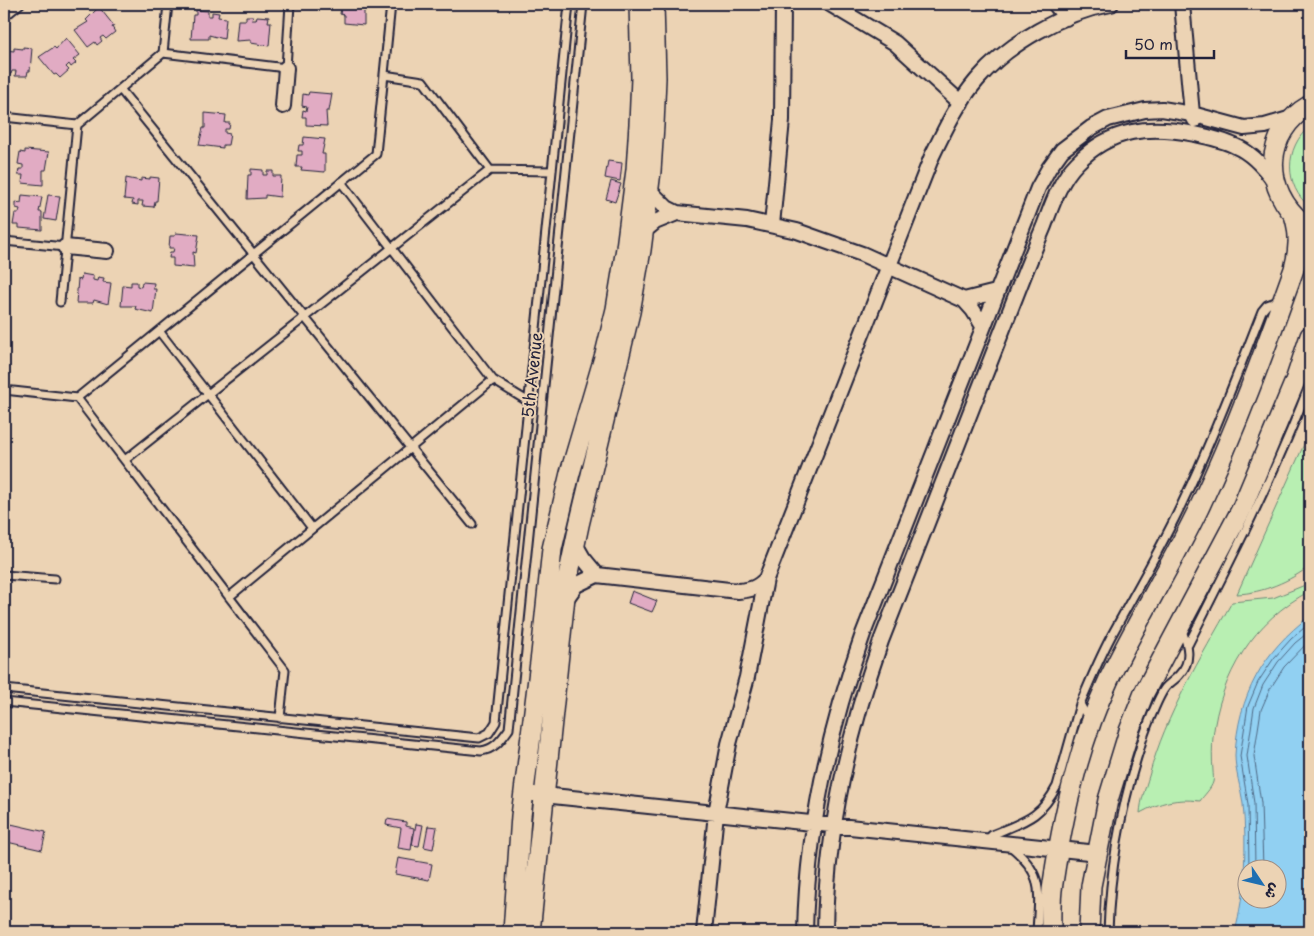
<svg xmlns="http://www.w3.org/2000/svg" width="1314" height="936" font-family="'Playpen Sans','Playpen Sans Arabic',sans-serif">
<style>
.green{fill:#b8efb2;stroke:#6d8876}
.water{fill:#91d0f2;stroke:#658aa9;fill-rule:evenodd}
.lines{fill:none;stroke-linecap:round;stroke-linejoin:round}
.shore{stroke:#4e6884;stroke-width:1}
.building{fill:#e1abc3;stroke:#22223b}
.service-casing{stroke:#22223b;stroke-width:11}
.minor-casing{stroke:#22223b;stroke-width:18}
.secondary-casing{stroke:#22223b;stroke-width:22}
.service{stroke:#ecd3b4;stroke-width:7}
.minor{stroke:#ecd3b4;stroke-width:14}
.secondary{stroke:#ecd3b4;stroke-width:19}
.labels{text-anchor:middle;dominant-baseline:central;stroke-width:4;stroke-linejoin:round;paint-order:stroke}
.street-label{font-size:16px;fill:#22223b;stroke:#ecd3b4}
</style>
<rect width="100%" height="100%" fill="#ecd3b4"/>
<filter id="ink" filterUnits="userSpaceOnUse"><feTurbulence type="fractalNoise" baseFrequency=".02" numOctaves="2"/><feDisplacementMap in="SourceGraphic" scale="10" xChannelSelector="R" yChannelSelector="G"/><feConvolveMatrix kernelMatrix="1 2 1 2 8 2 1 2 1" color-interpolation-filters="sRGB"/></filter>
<g filter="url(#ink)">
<!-- green -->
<path class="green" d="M1310,126V207C1284,186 1284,148 1310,126Z
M1310,431V566C1290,581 1263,593 1237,594Z
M1310,583V591C1254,620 1220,675 1213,737C1212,748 1212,759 1213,771C1213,774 1214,779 1213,782C1211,789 1204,795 1200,801C1177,798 1160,802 1140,813C1141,800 1145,789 1149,776C1166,714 1200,659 1232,602L1273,598Z"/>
<!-- water -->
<path class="water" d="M1310,616V932H1235C1245,895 1247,842 1243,804C1241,788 1235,771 1235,755C1238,696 1263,651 1310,616ZM1246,868H1276V898H1246Z"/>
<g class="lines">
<!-- shore -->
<path class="shore" d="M1249,868L1248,804L1240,756L1248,706L1258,682L1274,658L1291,639L1310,623
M1255,868L1254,803L1247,756L1254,708L1263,685L1278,662L1295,643L1310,631
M1263,868L1261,803L1254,756L1261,710L1270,689L1284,667L1310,640"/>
</g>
<!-- building -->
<path class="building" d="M340,4H368L367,10H364V25L344,23V15L340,14L341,8L345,9V4Z
M99,7L114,26L112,27L115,32L106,39L103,36L100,38L102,41L97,45L95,42L88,47L75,30L88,22L86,20Z
M196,10L208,11V16H212V12L219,13L218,17L226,18L224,39L209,35V39H191L193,15H196Z
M246,16H253L252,20H256L257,16L269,17L268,22H271L269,46L251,43V40L236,41L238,20H246Z
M66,38L80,55L73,60L76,63L71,67L69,64L66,67L69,70L60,78L56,74L54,75L39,57L54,47L56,49Z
M23,47L32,48L30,71H28L27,76H15L16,71H12L11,74H5L4,48L5,50L14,51V48L23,49Z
M309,92L332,94L329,111H326L327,126L306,125V117H302L303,110L306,111L307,107L302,106L303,94L308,95Z
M205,113L226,115L225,123H230L229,129H225V133L230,134L228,145H223V148L199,145L203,128H205Z
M304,137L325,139L322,154H325V172L301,170L302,167H296L297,155H302V151H298L299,145H303Z
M25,150L49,152L46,170H43V185L22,183L23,175H18L19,169H23V165L18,164L20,152L25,153Z
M608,161L622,163L620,181L605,178Z
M251,169L263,170V175H267V171H273V176H281L280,197L265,195V198L247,199L248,175H251Z
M150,177L159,178L157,201H155L154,207L142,206L143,201H138V205L132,204L133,200L124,199L126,178L141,181V178L150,179Z
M611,181L621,184L615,202L606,199Z
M22,195L42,197L39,212H42V230L19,228V225H13L15,213H19L20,209L16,208V202L21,203Z
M48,195L60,196L56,221L44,219Z
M176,233L199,235L196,253L193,252L194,268L173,266V258H169L170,252H173L174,248H169L170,236H175Z
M82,274L93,276V280L97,281L98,277L104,278L103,282L111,283L108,304L94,300L93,303H76L78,279L81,280Z
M131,282H137V286L141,287L142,282L154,283L153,289H156L153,313L135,309L136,306H121L123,285L131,286Z
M632,591L657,601L652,612L628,603Z
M387,819L406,822V826L414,828L411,850L398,848L401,828L386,825Z
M11,824L46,832L42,850L7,842Z
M416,824L423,825L419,846L412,845Z
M428,826L437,827L433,849L424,847Z
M398,858L432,864L429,880L395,874Z"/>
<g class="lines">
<defs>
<path id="service" d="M4,17L20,4
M163,53L286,68L290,4
M384,75L423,81L490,170
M120,89L472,524
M4,117L77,125L163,53L168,4
M341,182L493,380
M4,241L65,247
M60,302L77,125
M159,331L312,528
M4,390L77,398L376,154L391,4
M77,398L285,670L280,718
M125,460L490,170L552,171
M4,575L55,579
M229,597L493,380L529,402
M1188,645C1232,558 1275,474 1310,383
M4,689L479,738L489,733L496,722L569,4
M4,702L481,751C495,749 501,740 509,729L583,4
M1089,720L1080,704C1091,679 1101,654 1114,631C1138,587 1164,543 1185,497C1214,437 1237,374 1262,311L1267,305L1281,300
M987,840L992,835C1024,821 1040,819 1057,786L1080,704
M1010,846C1045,874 1039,892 1037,932
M1108,932C1110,870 1121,807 1140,748C1143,735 1158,697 1165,688C1169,683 1175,680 1179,675C1193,661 1188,644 1181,629"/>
<path id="minor" d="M830,4L895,43L961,103
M1055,4L1066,18
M1182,4L1192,114L1195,120
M283,106L286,68
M649,190L667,208L677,213
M772,225L782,120L783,4
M643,232L655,222L677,213L747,220L797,231L862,254L964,300L973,310L983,326
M65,247L107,251
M964,300L996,292
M575,544L583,558L597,575
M566,599L576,585L597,575L738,591C751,590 757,588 766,579L932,156C945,129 958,102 977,80C1008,43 1064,12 1111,4
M524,793L1098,853
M704,932L716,813L729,744L747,677L766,579
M805,932C807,830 829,730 863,634L1038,188L1049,168L1062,150L1091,128L1108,119L1145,110L1162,109L1192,114L1244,128L1265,126L1292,118
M825,932C826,832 848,735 881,641C925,528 969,416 1013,303C1023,277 1033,252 1044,226C1052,205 1060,180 1077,163C1111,128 1150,125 1195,134C1209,137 1223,140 1235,146C1252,153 1264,167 1274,181"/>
<path id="secondary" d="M1303,223C1262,190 1263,132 1310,105
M513,932L521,816L541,654L552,549L570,473L605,354L616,309L626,248L636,170L639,124L641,78L639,4
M530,932L566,587L579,525L630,312L641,250L651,171L654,125L656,78L654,4
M1051,932C1051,916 1050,899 1053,883C1063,814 1079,743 1109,679C1137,621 1171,566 1199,508C1236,430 1265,350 1294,269C1299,250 1300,234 1294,215
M1089,932L1091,886L1108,800L1129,731L1144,693L1241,510L1295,381L1310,336"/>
</defs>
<!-- service casing -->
<use href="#service" class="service-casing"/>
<!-- minor casing -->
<use href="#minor" class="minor-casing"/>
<!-- secondary casing -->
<use href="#secondary" class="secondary-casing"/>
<!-- service -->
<use href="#service" class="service"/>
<!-- minor -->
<use href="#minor" class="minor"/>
<!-- secondary -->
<use href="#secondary" class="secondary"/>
</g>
</g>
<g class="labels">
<!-- street labels -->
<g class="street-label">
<text transform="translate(531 375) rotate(-84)">5th Avenue</text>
</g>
</g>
<!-- margin -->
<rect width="1314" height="936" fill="none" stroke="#ecd3b4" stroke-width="20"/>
<rect x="10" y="10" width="1294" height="916" fill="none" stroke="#22223b" stroke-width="2" filter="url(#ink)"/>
<!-- north arrow -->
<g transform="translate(1262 884) rotate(125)"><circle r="24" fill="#ecd3b4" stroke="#9b8c84"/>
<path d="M0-4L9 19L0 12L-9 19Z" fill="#1f6fb2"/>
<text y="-8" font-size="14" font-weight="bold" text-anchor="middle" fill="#22223b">ش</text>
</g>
<!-- scale -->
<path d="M1126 50v8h88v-8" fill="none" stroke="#22223b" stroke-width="2.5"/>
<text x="1134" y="50" font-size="15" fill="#22223b" stroke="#ecd3b4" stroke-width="4" paint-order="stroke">50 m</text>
</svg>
